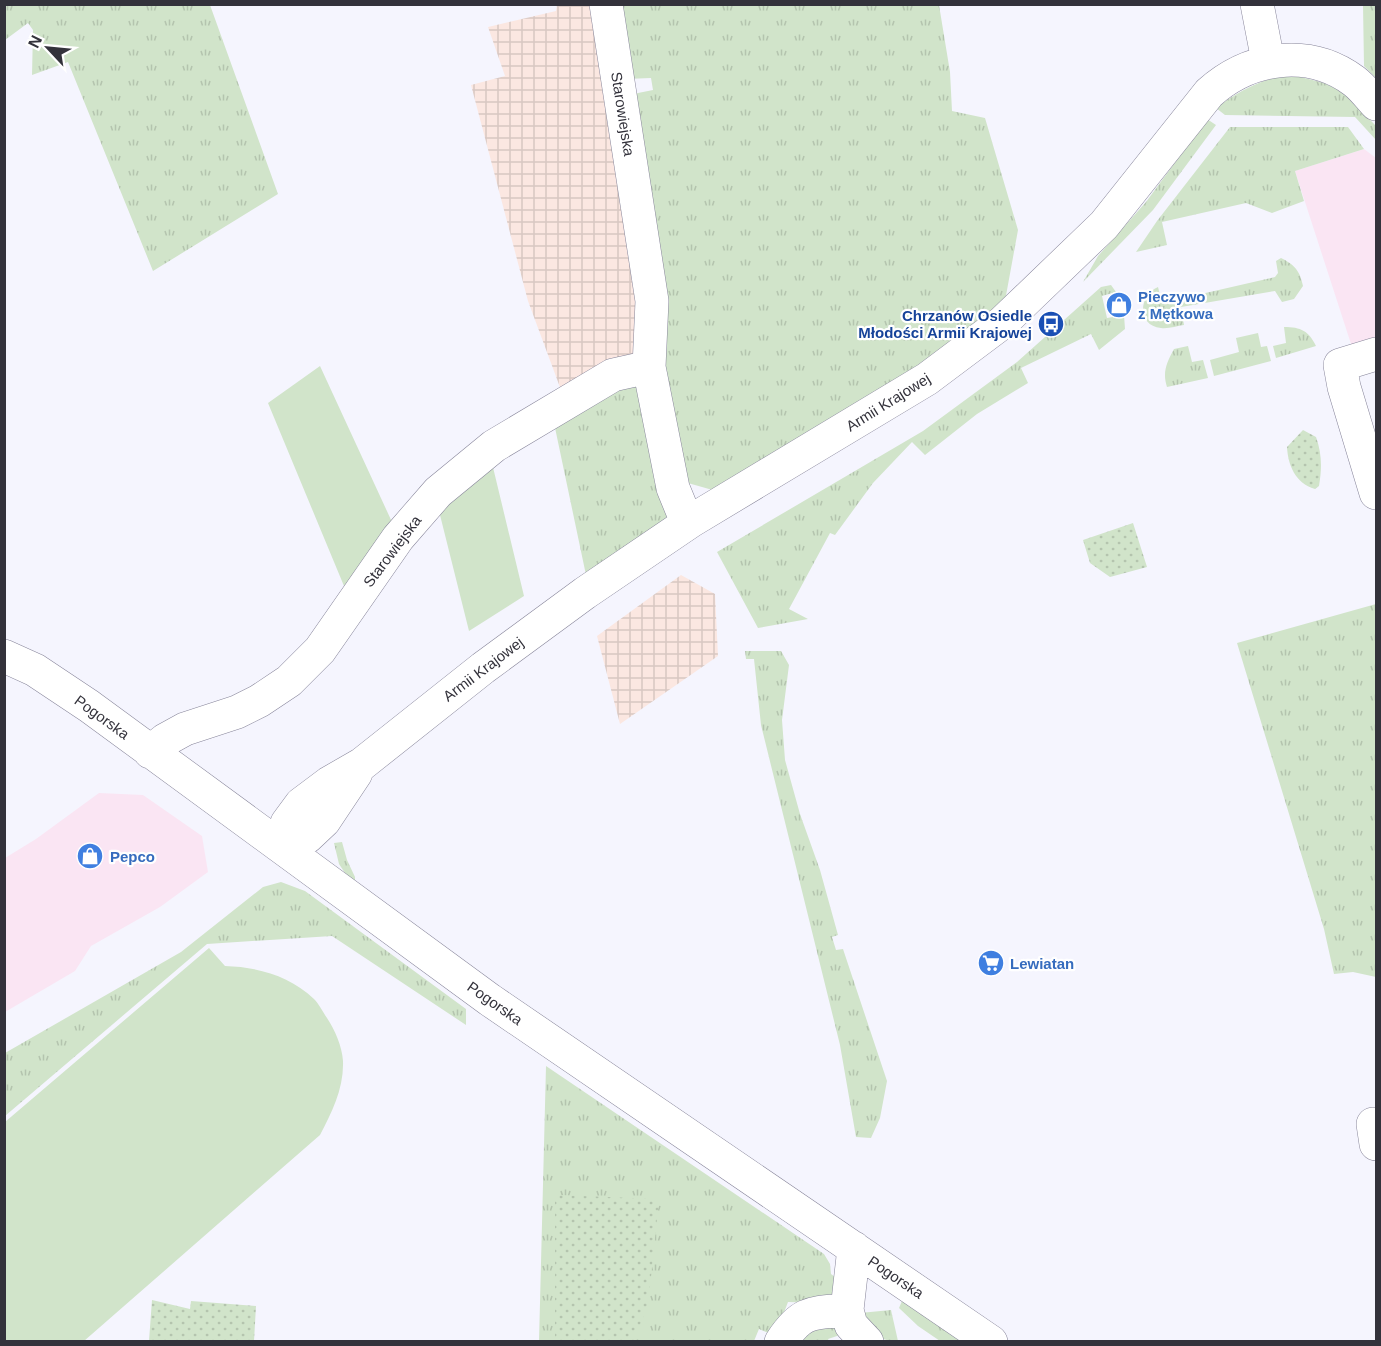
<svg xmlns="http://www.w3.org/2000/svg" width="1381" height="1346" font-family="Helvetica,sans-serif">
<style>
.commercial{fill:#fae5f3}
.industrial{fill:url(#industrial-grid)}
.grass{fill:url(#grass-tufts)}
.park{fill:url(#park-dots)}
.garden{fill:#d1e4ca}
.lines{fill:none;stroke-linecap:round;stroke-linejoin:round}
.minor-casing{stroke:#87859a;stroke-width:34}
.minor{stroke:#fff;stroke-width:33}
.labels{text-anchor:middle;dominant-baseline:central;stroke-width:4.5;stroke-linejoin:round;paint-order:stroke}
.street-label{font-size:15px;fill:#33323b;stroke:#fff}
.shop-label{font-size:15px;font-weight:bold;fill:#366cbe;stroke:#fff;text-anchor:start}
.transit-label{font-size:15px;font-weight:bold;fill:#164399;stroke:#fff;text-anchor:end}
</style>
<defs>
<pattern id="industrial-grid" width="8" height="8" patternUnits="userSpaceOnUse" patternTransform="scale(1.5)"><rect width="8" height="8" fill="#fbe7e1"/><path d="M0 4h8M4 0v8" fill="none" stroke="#d8c7c2"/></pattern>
<pattern id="grass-tufts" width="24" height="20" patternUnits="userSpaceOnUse" patternTransform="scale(1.5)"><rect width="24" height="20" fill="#d1e4ca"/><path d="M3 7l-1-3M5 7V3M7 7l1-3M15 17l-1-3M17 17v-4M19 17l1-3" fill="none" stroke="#b4c4ae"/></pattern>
<pattern id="park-dots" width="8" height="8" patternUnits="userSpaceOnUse" patternTransform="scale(1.5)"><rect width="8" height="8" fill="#d1e4ca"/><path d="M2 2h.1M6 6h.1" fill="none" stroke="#b4c4ae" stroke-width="1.8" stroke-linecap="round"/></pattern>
</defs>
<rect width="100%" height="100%" fill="#f5f5fe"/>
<!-- commercial -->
<path class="commercial" d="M1364,149L1376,158V340L1352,347L1295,171Z
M99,793L143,795L202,836L208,872L160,907L91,946L75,971L5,1012V858L36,839Z"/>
<!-- industrial -->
<path class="industrial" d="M557,5H598L652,349L561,390L528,301L471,85L505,76L488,27L556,11Z
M681,575L715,594L718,656L620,724L597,636Z"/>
<!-- grass -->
<path class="grass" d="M5,4L210,5L278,194L153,271L68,62L32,75L33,30L28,23L5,40Z
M616,5H939L950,72L952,111L985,118L1018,230L1005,301L942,362L716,491L688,483L679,469L628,95L653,90L651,78L626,79Z
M1363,5H1376V78L1364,66Z
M1293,75L1324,83L1343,92L1376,126V140L1355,117L1225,115L1216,108C1239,91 1264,77 1293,75Z
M1207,119L1216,125L1153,210L1083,282L1098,256L1146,202Z
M1230,127H1348L1364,149L1295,171L1304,201L1272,213L1246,203L1162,222L1167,245L1136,252L1157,221Z
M1281,258C1295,265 1300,271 1303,286L1294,299L1282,302L1275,291L1181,307L1184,325C1177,326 1168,329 1161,328C1136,325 1139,295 1158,287L1162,303L1275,277L1278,273L1276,261Z
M1111,285L1116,292L1102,296L1107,318L1124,315L1125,329L1099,350L1091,334L1021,368L1028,383L977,414L925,455L912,442L873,483L835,535L830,533L789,609L808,619L758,628L717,552L923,431L1017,362L1101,287Z
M1284,327C1301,327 1309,331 1316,346L1276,358L1273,346L1286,343Z
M1258,333L1261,347L1267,346L1271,361L1214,376L1210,360L1239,352L1236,338Z
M1188,346L1192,362L1203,360L1208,378L1167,387C1162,372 1167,362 1174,349Z
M610,386H644L671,518L586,575L554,423Z
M1376,604V977L1353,972L1334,974L1324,929L1237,643Z
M745,651H781L789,665L782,720L785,760L800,814L820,870L838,935L832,937L836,950L843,949L887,1081L880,1118L871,1138L856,1137L840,1045L761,725L754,659H746Z
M342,842L347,860L355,877V880L351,882L339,864L334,843Z
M281,882L305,891L466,1009V1025L332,936L207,944L5,1116V1053L181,952L263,887Z
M546,1066L824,1254L830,1264L831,1274L839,1280L834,1295L820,1303L788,1302L775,1336L759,1329L754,1341L539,1342Z
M905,1294L974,1341H940L918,1326L899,1308Z
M891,1310L898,1341C875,1341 872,1331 860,1313Z
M831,1323L846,1333L828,1339L829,1341L793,1342L798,1332Z"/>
<!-- park -->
<path class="park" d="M1303,430L1316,437C1322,454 1322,468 1319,486L1315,489C1295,483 1288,465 1287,447Z
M1133,523L1147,567L1110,577L1090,563L1083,540Z
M555,1195L659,1199L648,1306L633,1341H555Z
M152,1300L190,1309L191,1301L256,1306L254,1341H149Z"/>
<!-- garden -->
<path class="garden" d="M320,366L392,522L344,586L268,403Z
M491,459L524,596L469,631L438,507Z
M209,948L225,966C258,967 290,976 314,999C319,1004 323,1012 327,1018C335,1030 342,1046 343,1061C344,1088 332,1112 320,1135L84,1341H5V1122Z"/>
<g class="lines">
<defs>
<path id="minor" d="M1257,4L1268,61
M1376,354L1340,365L1344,387L1376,493
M649,367L673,488L682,510L691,521
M4,656L35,670L89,706L490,1000L991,1342
M150,752L165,740L185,729L237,712L259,701L289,681L320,650L398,538L438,492L494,446L613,375L649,367L652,301L606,4
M280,845L287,823L301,804L329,783L362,764L483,668L585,593L691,521L927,379L1003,322L1104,225L1209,93C1249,57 1308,47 1354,81C1362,87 1369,96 1376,104
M280,845L307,837L324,821L356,773
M1373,1124L1376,1144
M854,1248L847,1310L851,1325L867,1342
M781,1342C802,1310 812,1313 847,1310"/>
</defs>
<!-- minor casing -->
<use href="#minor" class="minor-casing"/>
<!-- minor -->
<use href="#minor" class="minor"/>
</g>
<!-- icons -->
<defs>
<symbol id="shop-disc" viewBox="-11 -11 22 22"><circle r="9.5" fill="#3f7fe0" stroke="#fff"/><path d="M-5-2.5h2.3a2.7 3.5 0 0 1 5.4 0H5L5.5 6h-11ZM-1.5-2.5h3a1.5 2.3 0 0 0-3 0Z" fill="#fff"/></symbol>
<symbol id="bus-disc" viewBox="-11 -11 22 22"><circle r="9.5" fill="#1a4fb4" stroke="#fff"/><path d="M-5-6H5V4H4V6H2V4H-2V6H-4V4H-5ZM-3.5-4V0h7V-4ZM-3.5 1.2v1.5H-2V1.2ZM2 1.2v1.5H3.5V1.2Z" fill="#fff"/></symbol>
<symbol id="supermarket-disc" viewBox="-11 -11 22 22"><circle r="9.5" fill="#3f7fe0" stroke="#fff"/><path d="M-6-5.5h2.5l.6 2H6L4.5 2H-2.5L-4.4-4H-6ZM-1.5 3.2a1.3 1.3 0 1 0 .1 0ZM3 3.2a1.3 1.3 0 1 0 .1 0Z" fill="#fff"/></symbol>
</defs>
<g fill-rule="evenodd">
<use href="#shop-disc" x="1104" y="290" width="30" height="30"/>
<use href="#bus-disc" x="1036" y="309" width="30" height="30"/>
<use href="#shop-disc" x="75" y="841" width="30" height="30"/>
<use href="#supermarket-disc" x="976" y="948" width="30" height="30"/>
</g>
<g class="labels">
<!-- street labels -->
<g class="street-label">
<text transform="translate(623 114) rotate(81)">Starowiejska</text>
<text transform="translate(888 402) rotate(-32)">Armii Krajowej</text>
<text transform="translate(392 551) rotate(-53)">Starowiejska</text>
<text transform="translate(483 669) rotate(-37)">Armii Krajowej</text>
<text transform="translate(102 717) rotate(36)">Pogorska</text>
<text transform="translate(495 1003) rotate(35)">Pogorska</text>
<text transform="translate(896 1277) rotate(34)">Pogorska</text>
</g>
<!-- shop labels -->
<g class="shop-label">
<text x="1138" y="296">Pieczywo<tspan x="1138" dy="17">z Mętkowa</tspan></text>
<text x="110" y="856">Pepco</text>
<text x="1010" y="963">Lewiatan</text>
</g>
<!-- transit labels -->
<g class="transit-label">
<text x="1032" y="315">Chrzanów Osiedle<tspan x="1032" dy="17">Młodości Armii Krajowej</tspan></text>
</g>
</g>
<!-- border -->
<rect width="1381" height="1346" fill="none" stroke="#33323b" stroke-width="12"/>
<!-- north arrow -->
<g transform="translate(48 48) rotate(296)" stroke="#ffffff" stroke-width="4.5" paint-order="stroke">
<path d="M0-4.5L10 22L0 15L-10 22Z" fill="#33323b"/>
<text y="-9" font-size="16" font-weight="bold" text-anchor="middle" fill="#33323b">N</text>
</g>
</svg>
